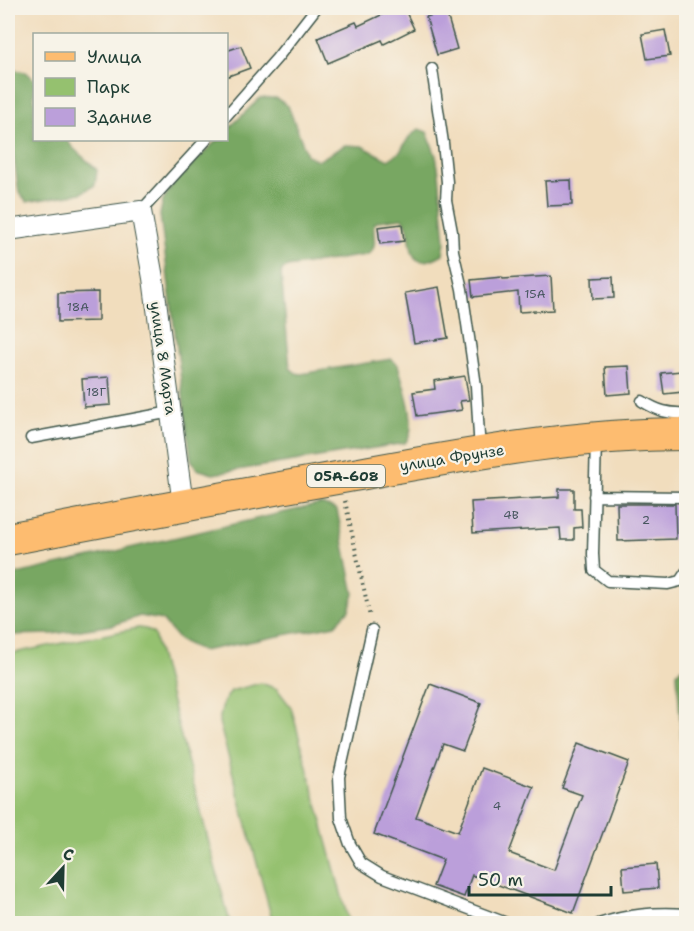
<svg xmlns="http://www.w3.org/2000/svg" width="694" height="931" font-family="'Shantell Sans',sans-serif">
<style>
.green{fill:#95c16f;stroke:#5a7f52;stroke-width:1.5}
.forest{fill:#78a762;stroke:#4c724b;stroke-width:1.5}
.building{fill:#bb9fda}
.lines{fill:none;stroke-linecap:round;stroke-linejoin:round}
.service-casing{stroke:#3e5549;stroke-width:13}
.minor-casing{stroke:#3e5549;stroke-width:22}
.primary-casing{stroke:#3e5549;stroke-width:34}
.path{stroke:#3e5549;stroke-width:4;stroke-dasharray:1.5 4.5;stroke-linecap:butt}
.service{stroke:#fff;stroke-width:10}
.minor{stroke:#fff;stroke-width:20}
.primary{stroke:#fdbc70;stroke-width:32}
.labels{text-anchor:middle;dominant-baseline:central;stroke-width:4.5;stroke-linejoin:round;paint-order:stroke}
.number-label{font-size:12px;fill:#46565e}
.shield{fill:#f7f3e8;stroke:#60746a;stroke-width:1.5}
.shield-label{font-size:14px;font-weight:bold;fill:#1f3d34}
.street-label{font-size:15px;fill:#1f3d34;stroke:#f7f3e8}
</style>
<rect width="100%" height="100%" fill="#f7f3e8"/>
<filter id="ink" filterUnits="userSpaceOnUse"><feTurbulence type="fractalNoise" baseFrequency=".0167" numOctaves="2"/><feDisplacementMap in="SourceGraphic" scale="12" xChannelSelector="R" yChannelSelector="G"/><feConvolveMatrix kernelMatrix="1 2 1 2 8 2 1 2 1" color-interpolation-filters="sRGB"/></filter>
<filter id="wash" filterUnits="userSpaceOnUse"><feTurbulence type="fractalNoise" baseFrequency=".008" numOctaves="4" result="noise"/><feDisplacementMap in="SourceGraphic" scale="24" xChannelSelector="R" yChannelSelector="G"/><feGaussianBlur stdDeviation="1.35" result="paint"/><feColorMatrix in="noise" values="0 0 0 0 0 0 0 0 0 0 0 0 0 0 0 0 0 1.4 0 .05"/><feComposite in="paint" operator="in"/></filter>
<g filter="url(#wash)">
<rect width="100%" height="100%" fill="#f1ddbd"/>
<!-- green -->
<path class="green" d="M138,628L146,629L154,634L230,923H8V654Z
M261,683L277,689L291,707L349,923H273L219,722L223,703L231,691Z"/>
<!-- forest -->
<path class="forest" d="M15,70L25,72L34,79V140H67C73,151 88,160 97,170L95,185L81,193L27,202L19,192L11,140L8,133V73Z
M260,98H276L288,106L307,155L318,161L345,145L362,146L388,160L400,152L409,137L419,129L427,132L436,156L439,173L445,241L443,254C399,279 418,232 402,218L379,221L374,224C372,237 380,248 366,255L287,267L282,270L281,274L290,368L296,373L301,374L391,359L398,365C403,384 420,428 405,443L213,474L197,469L191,459L160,215L163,200L173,184L217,140H226L227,130Z
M321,504L337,510L354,594L349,610L335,625L202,651L179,640L162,620L140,616L113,625L53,634L8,635V576Z
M681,668H686V804L677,673Z"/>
<g id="blocks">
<!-- building -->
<path class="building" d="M396,8H404L414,29L384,44L382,40L328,63L318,38L356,22L358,26Z
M446,11L457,49L437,55L426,17Z
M665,30L670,56L647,59L642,34Z
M241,46L250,68L226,77V51Z
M571,180L572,205L547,206L545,181Z
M402,224L404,241L380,244L378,227Z
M551,276L553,310L519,312L518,292L473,297L471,280L502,277L503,279Z
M613,277L614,298L593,299L592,278Z
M439,287L448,338L414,343L405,293Z
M98,292V321L58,322V293Z
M629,366L631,393L607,395L605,367Z
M681,371L683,392L664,394L661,373Z
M465,376L469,400L460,401L462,410L417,416L413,392L435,389L434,381Z
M109,377L111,405L84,407L82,379Z
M559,489H574V509H581L582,527L574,528V540H561L560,528L473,533L471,502L559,497Z
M617,504H675L676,539L618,541Z
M430,684L481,703L463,751L443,744L416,817L458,832L482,768L534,787L509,853L554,870L582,795L562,788L579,743L629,762L573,913L472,875L464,897L433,886L443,860L374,834Z
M656,864L658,888L624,891L622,867Z"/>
</g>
</g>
<g filter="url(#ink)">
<use href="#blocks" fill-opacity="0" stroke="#3e5549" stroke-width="1.5"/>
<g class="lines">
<defs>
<path id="service" d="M432,69L443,143L447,182L446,200L452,232L453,251L462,289L476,386L480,452
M226,116L277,58L316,8
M141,211L206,140
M642,401C658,411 668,414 686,413
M31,438L171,412
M596,440L593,554L594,570L608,581L668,584L680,581L686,572
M594,496L686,497
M372,630L339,777L341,818L350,844L361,863L382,876L509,924
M599,924C629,914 655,912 686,914"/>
<path id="minor" d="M8,230L141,211L153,278L183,505"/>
<path id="primary" d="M8,539C121,517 234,496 348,476C459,456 573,434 686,434"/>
</defs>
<!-- service casing -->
<use href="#service" class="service-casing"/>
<!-- minor casing -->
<use href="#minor" class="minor-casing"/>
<!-- primary casing -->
<use href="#primary" class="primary-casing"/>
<!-- path -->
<path class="path" d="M345,501L370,617"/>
<!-- service -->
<use href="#service" class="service"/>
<!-- minor -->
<use href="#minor" class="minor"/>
<!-- primary -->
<use href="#primary" class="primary"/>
</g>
</g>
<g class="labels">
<!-- number labels -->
<g class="number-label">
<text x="535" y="294">15А</text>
<text x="78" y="307">18А</text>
<text x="96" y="392">18Г</text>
<text x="511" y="515">4В</text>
<text x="646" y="520">2</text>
<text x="497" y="806">4</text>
</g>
<!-- shield labels -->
<rect class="shield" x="307" y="465" width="78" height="22" rx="4.5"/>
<g class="shield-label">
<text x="346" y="476">05А-608</text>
</g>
<!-- street labels -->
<g class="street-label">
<text transform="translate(163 358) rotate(82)">улица 8 Марта</text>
<text transform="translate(452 458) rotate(-9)">улица Фрунзе</text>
</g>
</g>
<!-- margin -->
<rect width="694" height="931" fill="none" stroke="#f7f3e8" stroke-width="30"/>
<!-- legend -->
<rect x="33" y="33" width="195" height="108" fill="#f7f3e8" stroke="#a1aaa0" stroke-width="1.5"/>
<rect x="45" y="52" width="30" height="9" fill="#fdbc70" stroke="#a1aaa0" stroke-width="1.5"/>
<text x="87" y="63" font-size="18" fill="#1f3d34">Улица</text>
<rect x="45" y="78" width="30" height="18" fill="#95c16f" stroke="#a1aaa0" stroke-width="1.5"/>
<text x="87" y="93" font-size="18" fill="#1f3d34">Парк</text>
<rect x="45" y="108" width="30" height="18" fill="#bb9fda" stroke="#a1aaa0" stroke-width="1.5"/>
<text x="87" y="123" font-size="18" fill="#1f3d34">Здание</text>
<!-- north arrow -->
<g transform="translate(63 868) rotate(22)" stroke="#f7f3e8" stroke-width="4.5" paint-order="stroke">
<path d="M0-4.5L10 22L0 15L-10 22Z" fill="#1f3d34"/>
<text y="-9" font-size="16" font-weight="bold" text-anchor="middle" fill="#1f3d34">С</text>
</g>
<!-- scale -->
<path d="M469 886v9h142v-9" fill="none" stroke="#1f3d34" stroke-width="3"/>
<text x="478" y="886" font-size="18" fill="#1f3d34" stroke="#f7f3e8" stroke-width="4.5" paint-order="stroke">50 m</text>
</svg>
